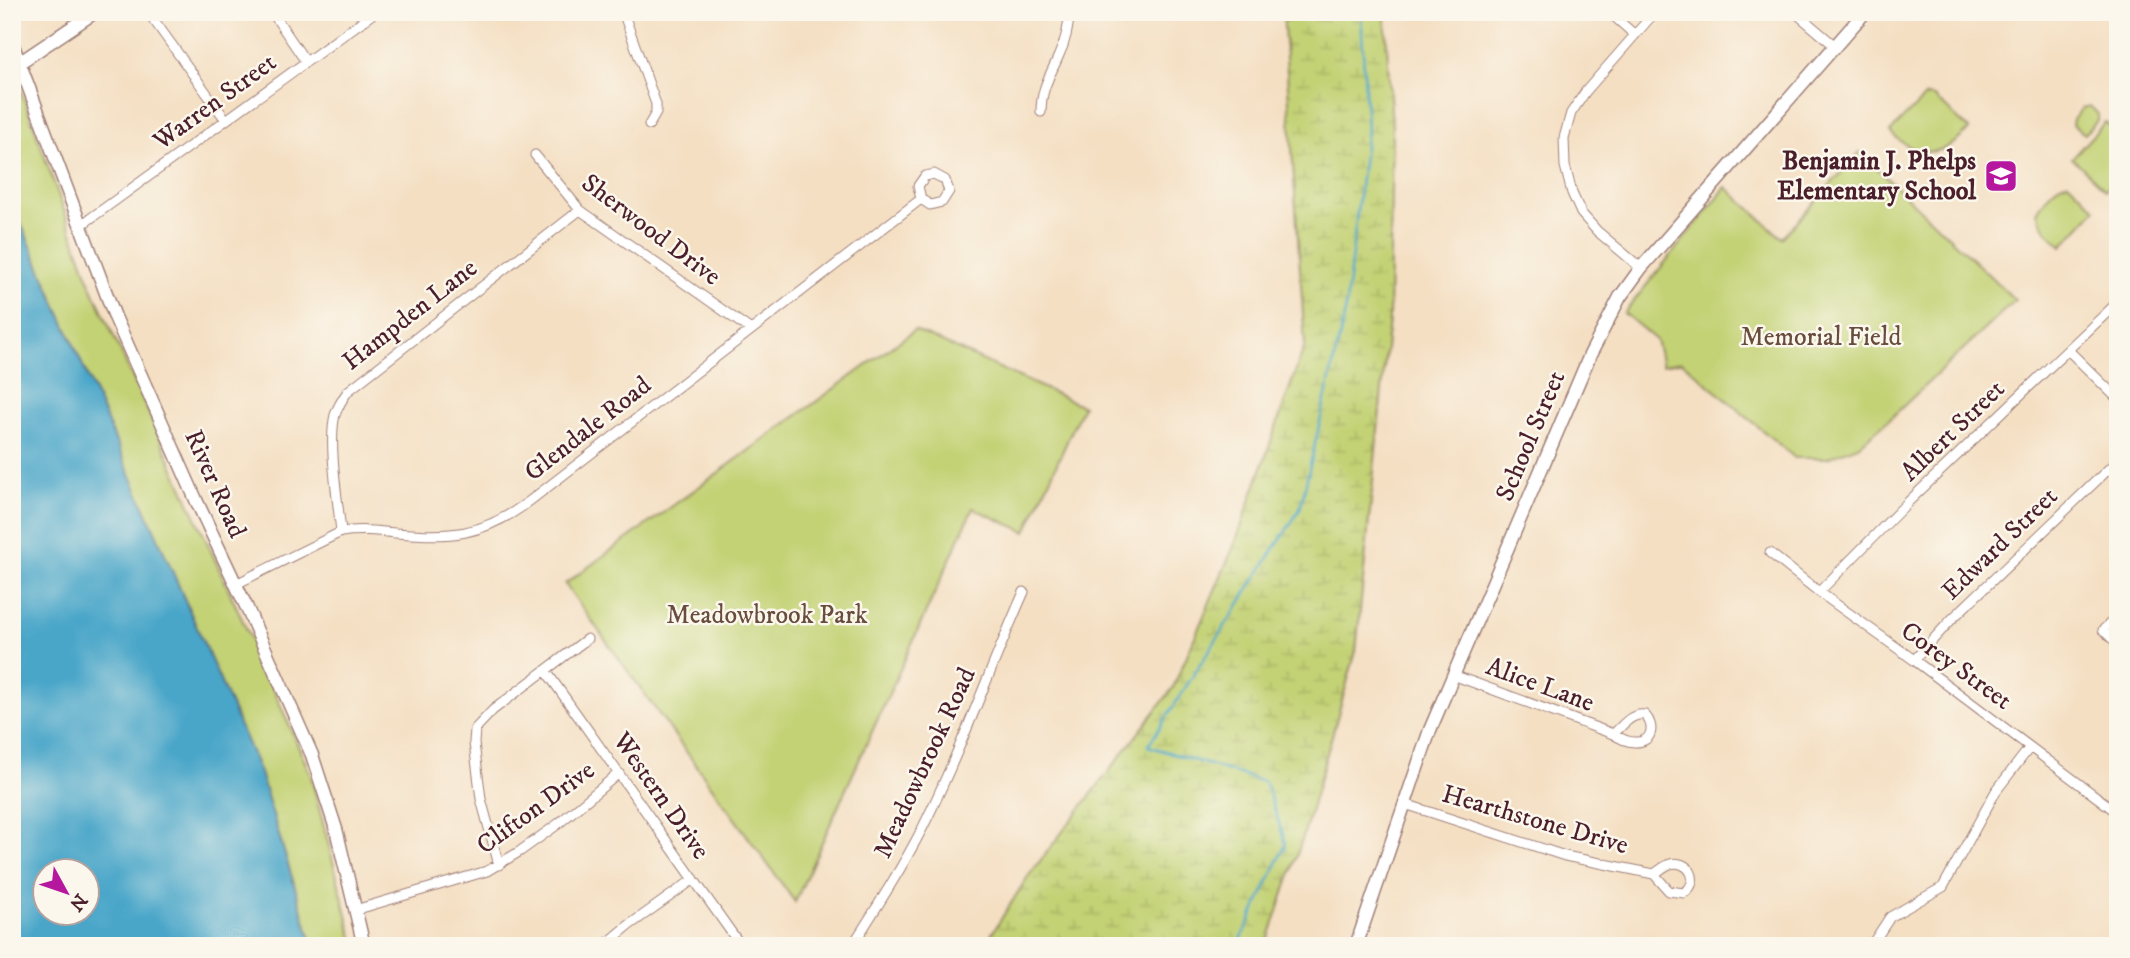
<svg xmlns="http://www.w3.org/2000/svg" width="2130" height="958" font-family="'IM FELL DW Pica',serif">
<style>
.green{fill:#c3d274;stroke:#867850;stroke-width:2}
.wetland{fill:url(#wetland-marsh);stroke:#867850;stroke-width:2}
.water{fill:#4aa6c9;stroke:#4a627a;stroke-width:2;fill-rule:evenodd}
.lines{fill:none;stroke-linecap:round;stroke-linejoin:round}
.stream{stroke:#4aa6c9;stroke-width:2.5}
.street-casing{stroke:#9f7f77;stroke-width:11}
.secondary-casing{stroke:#9f7f77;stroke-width:15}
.street{stroke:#fff;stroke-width:9}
.secondary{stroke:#fff;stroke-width:12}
.labels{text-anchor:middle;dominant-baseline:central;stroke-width:5;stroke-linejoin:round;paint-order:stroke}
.street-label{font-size:26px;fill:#4a1f2b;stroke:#fbf7ec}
.poi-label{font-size:26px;font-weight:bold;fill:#4a1f2b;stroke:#fbf7ec;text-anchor:end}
.park-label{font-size:26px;fill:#684c3d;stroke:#fbf7ec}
</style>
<defs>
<pattern id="wetland-marsh" width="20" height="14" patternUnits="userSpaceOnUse" patternTransform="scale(1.75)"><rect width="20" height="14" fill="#c3d274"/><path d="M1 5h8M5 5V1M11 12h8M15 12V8" fill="none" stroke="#a9b465"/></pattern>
</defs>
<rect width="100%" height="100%" fill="#fbf7ec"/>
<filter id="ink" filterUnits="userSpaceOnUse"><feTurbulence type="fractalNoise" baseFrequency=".0143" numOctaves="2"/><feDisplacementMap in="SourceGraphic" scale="14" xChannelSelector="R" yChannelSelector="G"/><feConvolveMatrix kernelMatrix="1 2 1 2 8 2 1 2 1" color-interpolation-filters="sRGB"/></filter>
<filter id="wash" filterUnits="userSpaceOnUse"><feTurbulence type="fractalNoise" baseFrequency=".00686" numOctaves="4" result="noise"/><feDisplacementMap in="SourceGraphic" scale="28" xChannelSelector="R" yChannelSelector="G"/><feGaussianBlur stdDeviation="1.57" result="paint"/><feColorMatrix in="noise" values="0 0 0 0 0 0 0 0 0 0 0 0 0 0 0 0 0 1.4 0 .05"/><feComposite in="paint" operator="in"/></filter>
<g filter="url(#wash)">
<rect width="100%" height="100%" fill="#f4dfc3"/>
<!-- green -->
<path class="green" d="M12,66L92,288L265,670L310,773L355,946H313L259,770L12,203Z
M1926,96L1934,97L1969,129C1944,158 1917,159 1890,132Z
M2090,106L2098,114L2097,121L2085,134L2072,125L2073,120L2082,108Z
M2105,122L2118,133V177L2106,190L2072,158Z
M1860,152L2015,300L1892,417L1858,446L1827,458H1795L1682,362L1662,365L1656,340L1624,313L1726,187L1782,238Z
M2068,182L2096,209L2062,246C2050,235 2042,227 2037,212C2045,199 2052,186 2068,182Z
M915,330L1083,406L1026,532L973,508L795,902L565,584Z"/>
<!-- wetland -->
<path class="wetland" d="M1283,12H1385L1392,128L1389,319L1356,651L1304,834L1266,946H984L1027,878L1173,688L1236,541L1305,345Z"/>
<!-- water -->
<path class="water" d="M12,203L259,770L313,946H12ZM88,870V912H46V870Z"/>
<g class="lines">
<!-- stream -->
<path class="stream" d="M1238,946L1286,844L1265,782L1148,746L1300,509L1345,313L1367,129L1361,12"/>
</g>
</g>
<g filter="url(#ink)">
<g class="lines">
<defs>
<path id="street" d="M148,12L226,120
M272,12L306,62
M623,12L656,104V113L649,125
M1609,12L1635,35
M1795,12L1835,46
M1041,112C1041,88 1050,76 1059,55C1066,41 1068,27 1070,12
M535,155L580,210L751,330
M80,226L375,12
M1641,268L1597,231L1581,213L1572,193L1565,166L1564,138L1571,113L1586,91L1655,12
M2068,350L2118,399
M341,532C338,502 328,442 335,415C338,406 343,398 348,391L580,210
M1770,553L1819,592L1914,660L2118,813
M236,584L341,532C359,529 377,531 395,533C451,537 480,537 527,503L921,199L930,205L942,202L949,191L945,180L934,174L925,176L918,186L921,199
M1819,592L1907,503L2118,302
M2118,616L2103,630L2118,644
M1914,660L1952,619L2118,460
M546,671L741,946
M1453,675L1613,734C1623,726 1630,713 1645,715C1655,726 1653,743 1634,742C1626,742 1620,738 1613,734
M1405,804L1565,856L1654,874L1669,891L1684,893C1702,880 1688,859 1670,864C1664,866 1659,871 1654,874
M499,865L481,799L474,743L475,729L493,710L587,639
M355,910L487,871L519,852L558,824L619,773
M604,946L628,926L694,879
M852,946C877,907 902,868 923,827C961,751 989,670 1024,592
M1871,946L1890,917L1943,887L1996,791L2030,747"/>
<path id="secondary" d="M12,43L115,317L197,502L246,606L312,755L336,829L364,946
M19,63L95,12
M1356,946L1430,730L1590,355L1620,297L1641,268L1865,12"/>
</defs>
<!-- street casing -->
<use href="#street" class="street-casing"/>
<!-- secondary casing -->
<use href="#secondary" class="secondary-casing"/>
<!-- street -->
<use href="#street" class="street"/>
<!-- secondary -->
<use href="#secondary" class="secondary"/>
</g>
</g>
<!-- icons -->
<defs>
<symbol id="school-square" viewBox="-11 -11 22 22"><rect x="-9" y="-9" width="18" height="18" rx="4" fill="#b5179e" stroke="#fbf7ec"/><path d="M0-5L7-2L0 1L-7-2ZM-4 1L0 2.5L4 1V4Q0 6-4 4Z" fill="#fff"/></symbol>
</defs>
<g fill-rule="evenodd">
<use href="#school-square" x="1982" y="157" width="38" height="38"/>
</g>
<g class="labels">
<!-- street labels -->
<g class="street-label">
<text transform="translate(215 102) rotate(-36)">Warren Street</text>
<text transform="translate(651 230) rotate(37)">Sherwood Drive</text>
<text transform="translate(410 315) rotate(-38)">Hampden Lane</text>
<text transform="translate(588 429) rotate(-38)">Glendale Road</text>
<text transform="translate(1953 431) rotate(-44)">Albert Street</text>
<text transform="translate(1531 436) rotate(-67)">School Street</text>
<text transform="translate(215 484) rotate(66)">River Road</text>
<text transform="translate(2000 544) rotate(-44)">Edward Street</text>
<text transform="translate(1956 666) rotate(36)">Corey Street</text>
<text transform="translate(1540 685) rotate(20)">Alice Lane</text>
<text transform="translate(925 763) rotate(-65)">Meadowbrook Road</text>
<text transform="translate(661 796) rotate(55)">Western Drive</text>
<text transform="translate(536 808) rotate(-36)">Clifton Drive</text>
<text transform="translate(1535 820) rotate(16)">Hearthstone Drive</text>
</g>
<!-- poi labels -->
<g class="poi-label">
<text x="1976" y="161">Benjamin J. Phelps<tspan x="1976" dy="30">Elementary School</tspan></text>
</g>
<!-- park labels -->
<g class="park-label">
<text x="1821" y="337">Memorial Field</text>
<text x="767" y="615">Meadowbrook Park</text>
</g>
</g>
<!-- margin -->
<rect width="2130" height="958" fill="none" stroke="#fbf7ec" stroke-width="42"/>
<!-- north arrow -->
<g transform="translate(66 892) rotate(130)"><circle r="33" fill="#fbf7ec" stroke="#b4a19f" stroke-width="2"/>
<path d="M0-5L12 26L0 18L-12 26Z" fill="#b5179e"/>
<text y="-10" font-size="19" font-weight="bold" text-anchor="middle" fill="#4a1f2b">N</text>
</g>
</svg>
